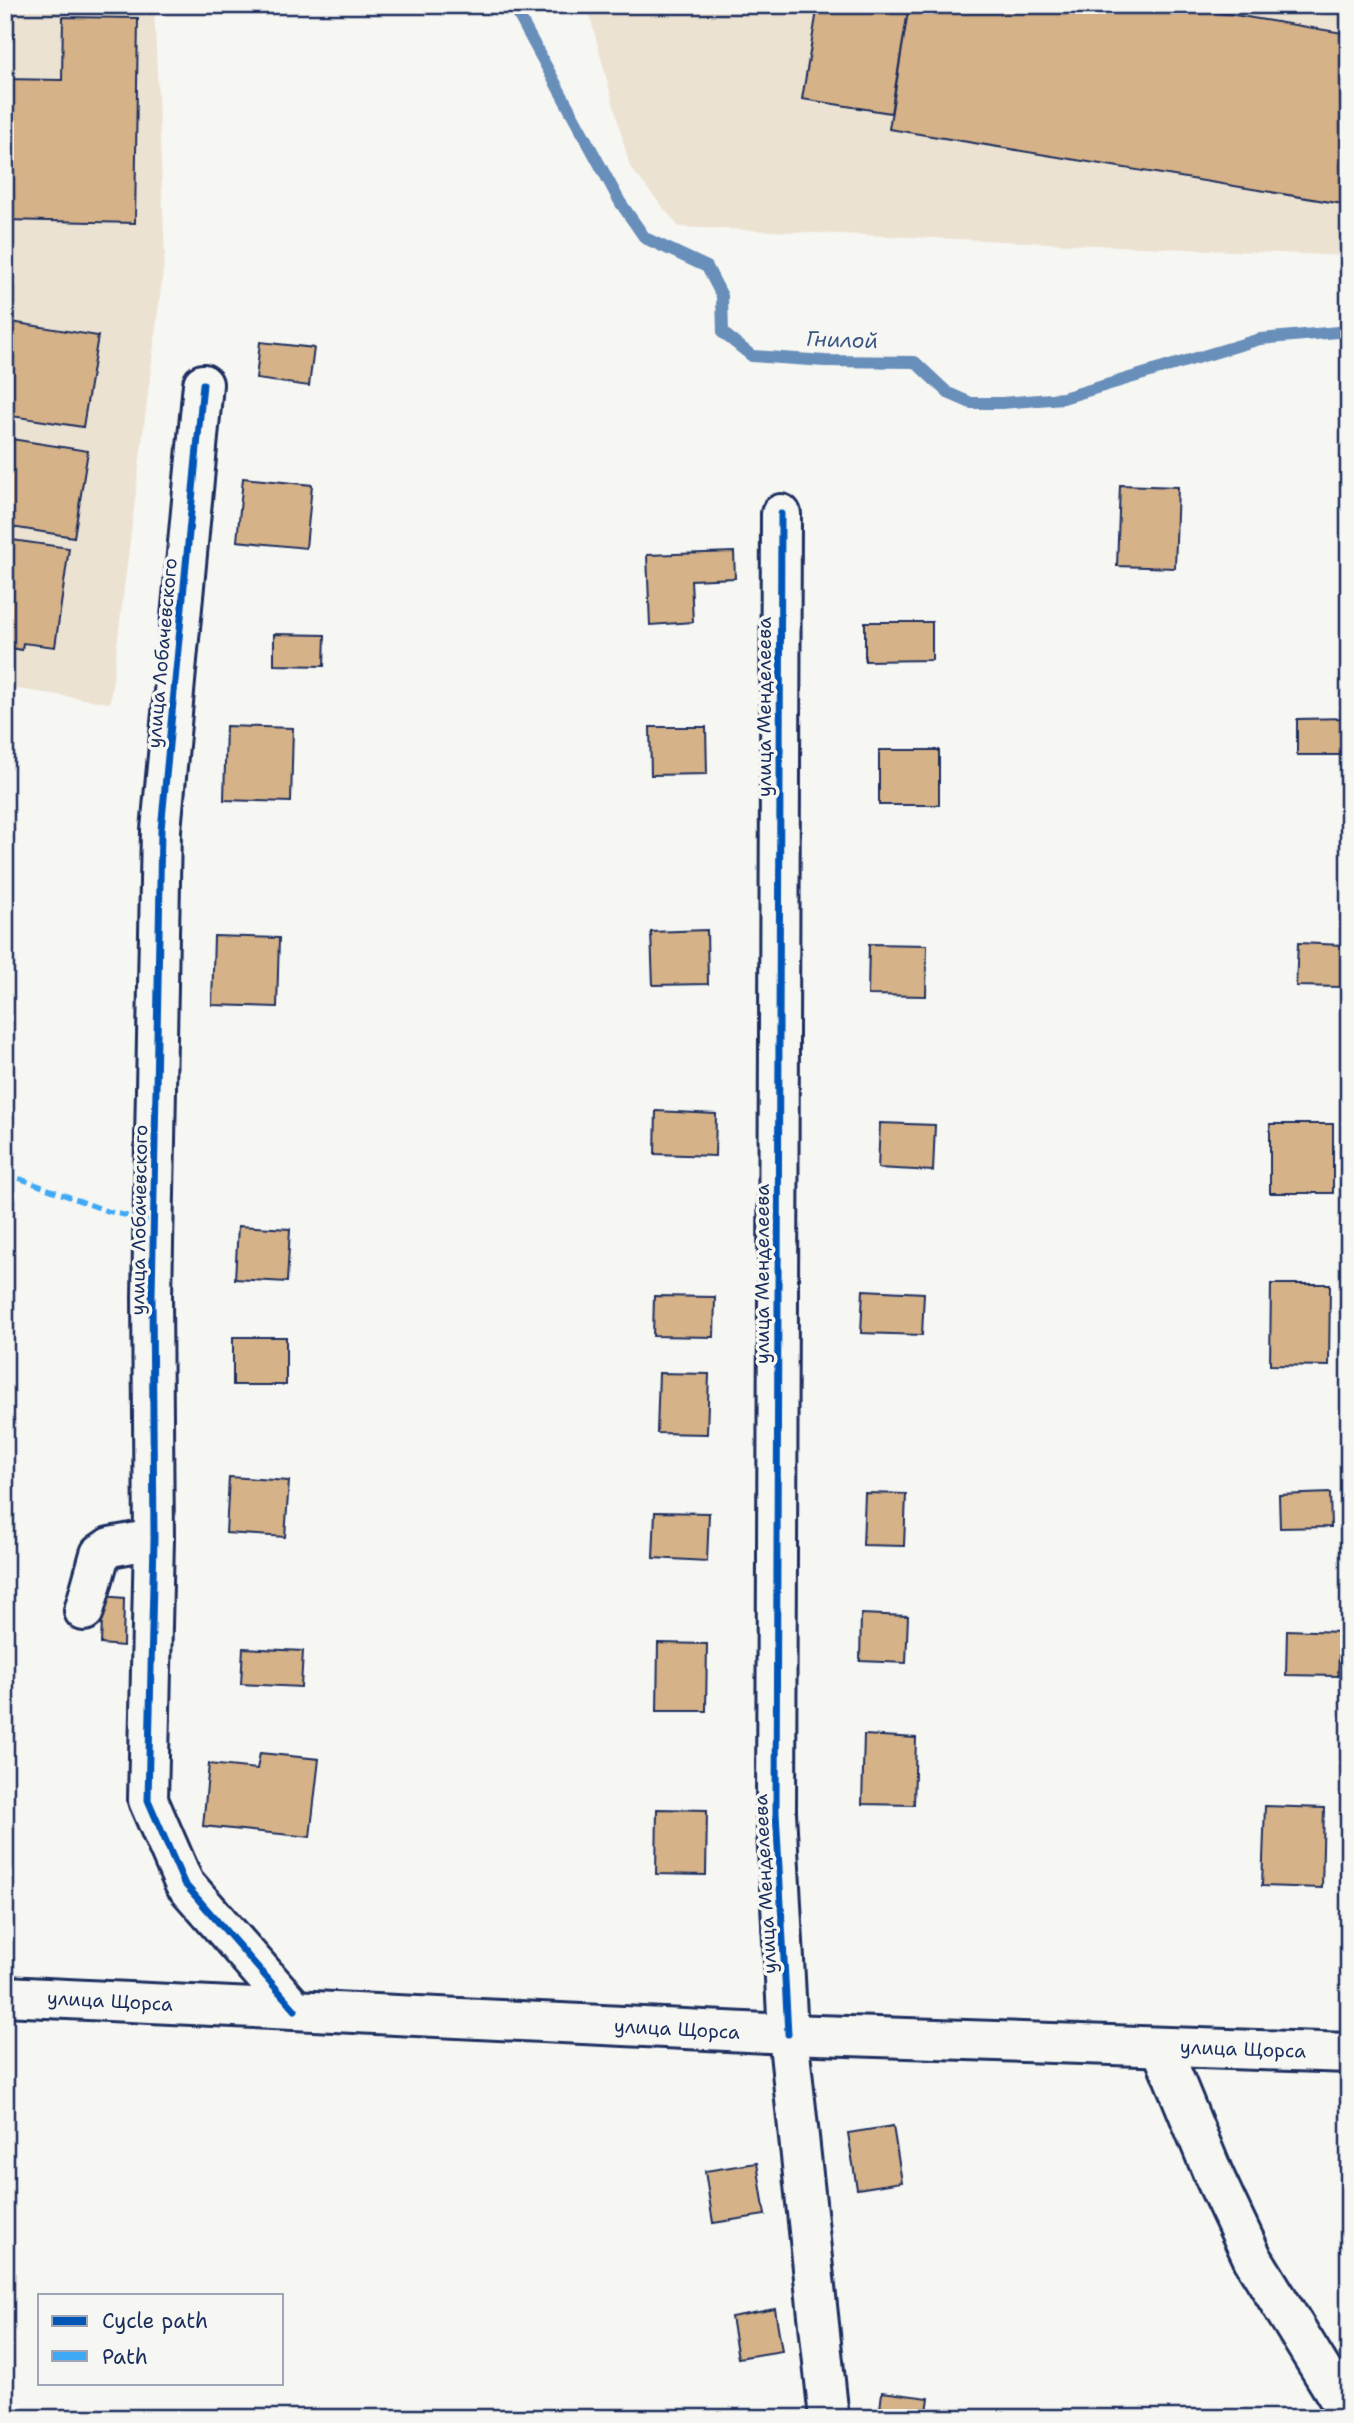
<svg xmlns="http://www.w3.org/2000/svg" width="1354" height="2423" font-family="'Shantell Sans',sans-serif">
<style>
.built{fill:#ece2d2}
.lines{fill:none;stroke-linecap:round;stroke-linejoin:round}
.stream{stroke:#678eba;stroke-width:12}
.building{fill:#d6b288;stroke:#1b2f5e;stroke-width:2}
.minor-casing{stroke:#1b2f5e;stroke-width:44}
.major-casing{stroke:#1b2f5e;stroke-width:44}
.minor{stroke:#f6f6f2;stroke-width:38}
.major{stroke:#f6f6f2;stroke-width:38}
.quiet{stroke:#3fa9f5;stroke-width:5;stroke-dasharray:10 5;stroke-linecap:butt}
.cycleway-casing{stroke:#f6f6f2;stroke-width:11}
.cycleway{stroke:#0057b8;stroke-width:7}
.labels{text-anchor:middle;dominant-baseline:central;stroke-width:7;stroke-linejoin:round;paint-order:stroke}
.street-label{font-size:19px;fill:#1b2f5e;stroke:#f6f6f2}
.water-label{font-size:21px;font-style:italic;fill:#3b5784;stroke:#f6f6f2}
</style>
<rect width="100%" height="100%" fill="#f6f6f2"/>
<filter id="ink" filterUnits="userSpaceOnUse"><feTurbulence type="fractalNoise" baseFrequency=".0143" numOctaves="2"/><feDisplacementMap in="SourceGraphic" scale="14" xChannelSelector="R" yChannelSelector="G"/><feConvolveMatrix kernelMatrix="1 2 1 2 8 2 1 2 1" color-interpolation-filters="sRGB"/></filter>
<g filter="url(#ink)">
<!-- built -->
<path class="built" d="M5,5H154L165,255L110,703L5,687Z
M587,5H1349V256L679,227L630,167Z"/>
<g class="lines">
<!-- stream -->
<path class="stream" d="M513,5L620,202L645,238L707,267L722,296L723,333L752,356L825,361L915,362L948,393L971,403H1002L1063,398L1260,339L1349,331"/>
</g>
<!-- building -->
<path class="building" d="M818,5H909L891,113L802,99Z
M909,5H1174L1349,34V205L889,129Z
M63,17L138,18L135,223L5,220V79L62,80Z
M5,321L98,336L83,427L5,415Z
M260,342L314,348L309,386L256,379Z
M5,438L88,451L74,537L5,526Z
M243,478L312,485L306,548L237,541Z
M1120,485L1178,487L1175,568L1117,566Z
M5,539L69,548L55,647L23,643L22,650L5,647Z
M734,552L735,578L691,580L693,622L650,625L647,555Z
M865,622H932V660L865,661Z
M274,634L325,635L324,666L274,665Z
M1348,718V755H1297V719Z
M226,726L293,728L291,802L224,800Z
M650,727H706L707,774L651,775Z
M879,750H939V805H879Z
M707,930L708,984L653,985L651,932Z
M214,936L279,938L277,1007L212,1005Z
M1298,943L1343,945L1341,987L1296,986Z
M869,944L927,945L926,996L868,995Z
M656,1111L716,1114L715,1156L655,1154Z
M880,1123L935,1125L933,1171L878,1168Z
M1270,1124H1333V1193H1270Z
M238,1226L290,1229L287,1282L235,1279Z
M1271,1284H1330L1329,1366L1270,1365Z
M863,1290L924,1293L922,1335L861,1333Z
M654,1296L715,1297L714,1337L653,1336Z
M233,1337H286V1385H233Z
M659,1373L709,1374L707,1434L657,1433Z
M229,1477L289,1481L285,1537L226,1533Z
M865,1493L906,1494L904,1546L863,1545Z
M1330,1493L1331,1527L1280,1528L1279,1495Z
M655,1512L709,1513L707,1561L653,1558Z
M103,1596L124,1598L123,1646L101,1644Z
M861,1614L908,1616L906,1663L860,1661Z
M1287,1630L1340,1632L1338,1676L1286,1675Z
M658,1643L707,1644L706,1711H657Z
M243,1648L303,1651L301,1687L241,1684Z
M864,1735L916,1738L914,1805L862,1804Z
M260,1753L319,1759L310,1837L203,1826L209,1764L257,1769Z
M1265,1806L1324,1808L1322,1888L1262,1886Z
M657,1809L707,1810L706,1875L656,1874Z
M893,2126L902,2182L857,2189L848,2133Z
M757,2163L765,2215L713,2223L705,2171Z
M775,2309L782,2351L738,2358L731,2317Z
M882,2392L929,2398L926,2418H879Z"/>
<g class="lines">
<defs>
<path id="minor" d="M203,384L161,830L152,1297L154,1539L148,1800L184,1883L295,2010
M781,514L776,1812L788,2034L829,2418
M84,1611L100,1554L110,1547L154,1539
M1161,2047L1214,2176L1253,2259L1349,2415"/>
<path id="major" d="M5,1996L788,2034L1349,2053"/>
</defs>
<!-- minor casing -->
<use href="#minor" class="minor-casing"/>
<!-- major casing -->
<use href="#major" class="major-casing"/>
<!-- minor -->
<use href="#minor" class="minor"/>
<!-- major -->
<use href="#major" class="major"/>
<!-- quiet -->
<path class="quiet" d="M5,1173L107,1211L154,1222"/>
<defs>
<path id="cycleway" d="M203,384L161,830L152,1297L154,1539L148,1800L184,1883L295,2010
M781,514L776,1812L788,2034"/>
</defs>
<!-- cycleway casing -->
<use href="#cycleway" class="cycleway-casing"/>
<!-- cycleway -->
<use href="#cycleway" class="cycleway"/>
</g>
</g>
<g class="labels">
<!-- street labels -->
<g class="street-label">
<text transform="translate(162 653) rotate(-85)">улица Лобачевского</text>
<text transform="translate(764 707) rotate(-90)">улица Менделеева</text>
<text transform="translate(139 1220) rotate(-89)">улица Лобачевского</text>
<text transform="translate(762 1274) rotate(-90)">улица Менделеева</text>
<text transform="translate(765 1884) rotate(-93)">улица Менделеева</text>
<text transform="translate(110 2001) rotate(3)">улица Щорса</text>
<text transform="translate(677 2029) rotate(3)">улица Щорса</text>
<text transform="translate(1243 2049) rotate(2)">улица Щорса</text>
</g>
<!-- water labels -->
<g class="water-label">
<text transform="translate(842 340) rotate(2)">Гнилой</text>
</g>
</g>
<!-- margin -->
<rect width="1354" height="2423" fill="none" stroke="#f6f6f2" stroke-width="28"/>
<rect x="14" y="14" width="1326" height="2395" fill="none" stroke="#1b2f5e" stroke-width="2.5" filter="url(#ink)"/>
<!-- legend -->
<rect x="38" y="2294" width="245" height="91" fill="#f6f6f2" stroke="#9ea6b7" stroke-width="2"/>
<rect x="52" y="2316" width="35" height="10" fill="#0057b8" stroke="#9ea6b7" stroke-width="2"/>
<text x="102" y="2328" font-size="21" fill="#1b2f5e">Cycle path</text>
<rect x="52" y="2351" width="35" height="10" fill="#3fa9f5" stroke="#9ea6b7" stroke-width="2"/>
<text x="102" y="2364" font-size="21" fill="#1b2f5e">Path</text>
</svg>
